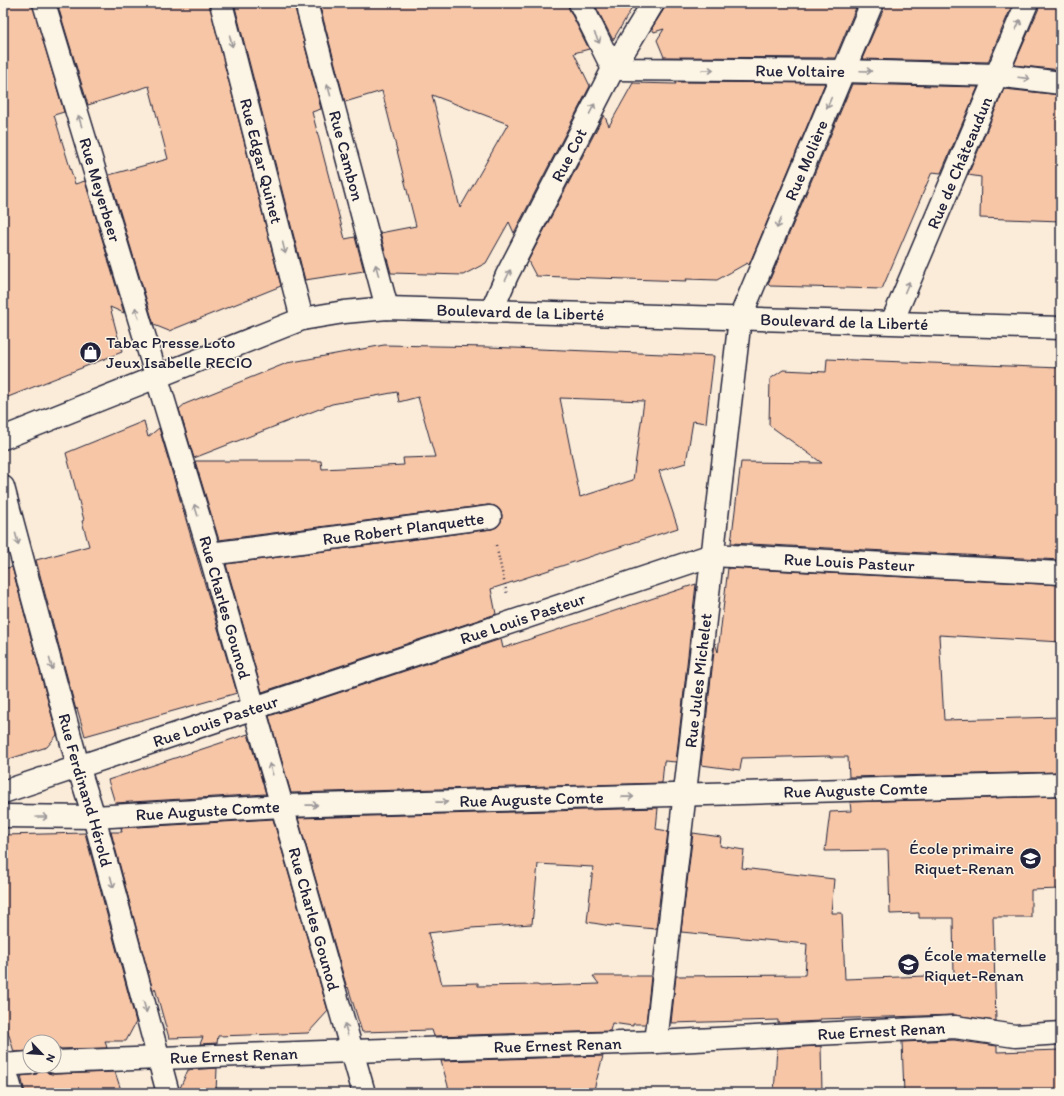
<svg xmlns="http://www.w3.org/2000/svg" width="1064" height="1096" font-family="Itim,sans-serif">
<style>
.building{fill:#f7c6a7;stroke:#22223b;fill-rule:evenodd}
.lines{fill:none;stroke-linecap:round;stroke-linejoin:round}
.minor-casing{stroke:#22223b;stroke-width:25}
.secondary-casing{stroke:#22223b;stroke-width:25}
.path{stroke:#22223b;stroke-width:2.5;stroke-dasharray:1 3;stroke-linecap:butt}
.minor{stroke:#fcf5e5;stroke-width:22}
.secondary{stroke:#fcf5e5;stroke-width:22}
.oneway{stroke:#9a9698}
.labels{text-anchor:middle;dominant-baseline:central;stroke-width:3;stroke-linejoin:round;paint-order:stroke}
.street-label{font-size:17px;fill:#22223b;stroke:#fcf5e5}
.poi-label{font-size:17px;fill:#22223b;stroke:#fcf5e5;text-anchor:start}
</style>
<rect width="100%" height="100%" fill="#fbecd9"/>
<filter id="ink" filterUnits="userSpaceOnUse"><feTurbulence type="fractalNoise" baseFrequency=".025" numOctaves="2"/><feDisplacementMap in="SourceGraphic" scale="8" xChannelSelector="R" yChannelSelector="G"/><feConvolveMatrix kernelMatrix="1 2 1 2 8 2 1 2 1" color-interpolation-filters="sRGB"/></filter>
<g filter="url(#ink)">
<!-- building -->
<path class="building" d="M3,3H32L64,112L54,115L75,184L85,181L124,313L110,307L122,352L3,399Z
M57,3H209L281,286L169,331L154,325L109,175L168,159L149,86L88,105Z
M234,3H294L321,109L312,112L345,239L355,237L364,271L305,280Z
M319,3H568L569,9L589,49L574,53L590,86L514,233L509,222L486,263L463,275L391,273L380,233L416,226L382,91L345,102ZM432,95L508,124L460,208Z
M594,3H635L613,40Z
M665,3H858L835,58L664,57L657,40L664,29L654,32L652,28L664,9Z
M884,3H1013L988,62L862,59L884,8Z
M1039,3H1061V70L1014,65L1039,8Z
M675,82L825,83L749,265L747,263L717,280L686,279L687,281L536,276L528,261L604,115L609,126L633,83L676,84Z
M852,84L978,87L941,173L932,172L882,289L770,286L768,284Z
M1004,89L1061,95V221L980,218L981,177L968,175Z
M384,345L488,347L714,356L706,423L693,421L686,463L659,471L678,528L491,589L496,614L262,692L226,564L492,529L497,527L501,522L502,515L500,510L495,506L488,505L219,540L195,461H321L322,469L404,465L403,458L435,457L418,397L399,402L397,392L332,404L194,458L179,409L185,404L287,363ZM560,398L644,401L633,480L580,497Z
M827,359L1061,368V560L731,543L741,462L822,463L769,425L770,379L783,370L826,372Z
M144,421L148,437L159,428L237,693L85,736L77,708L76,710L36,560L89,546L82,521L84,520L66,453Z
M12,567L57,735L47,747L3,761V569Z
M728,568L1061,585V642L939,635L944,720L1061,717V772L849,777L848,757H830V756L742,758L740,770L701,765L715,643L718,652Z
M696,584L676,762L664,761L662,783L291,793L269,716L501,639L503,648Z
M248,734L266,794L115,803L108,780Z
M1061,796V889L1031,890V917H993L996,1021L954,1015L820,1019V1021L778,1023V1020L671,1023L676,976L805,975L807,944L681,932L693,833L721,837L720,846L744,850L742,868L834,879L831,913H842L845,979L954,975L953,918H919V913L890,914L888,850L825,851L830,812L851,811L850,802Z
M658,808L656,829L668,831L656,929L611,925V926L587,922L593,867L538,864L532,924L471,928L428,933L442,984L478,983V986L537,985L540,986L599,984L593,976H651L646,1024H633V1026L612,1023L610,1031L434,1036L432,1030L362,1032L348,987L347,988L298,818Z
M273,819L328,1011L308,1033L218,1036L217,1043L200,1044L203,1037L169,1038L155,988L153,991L111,832H122L121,828Z
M85,833L136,1022L126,1041H105L107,1048L54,1049V1042H30V1051L14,1052L3,1015V835Z
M954,1040L997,1046V1052L1061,1050V1093H904L902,1042Z
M821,1046L822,1093H774L777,1048Z
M603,1056L593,1093H450L441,1061Z
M42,1066L48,1073L54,1074L115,1072L122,1093H25L21,1076L37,1074Z
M217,1068L216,1093H180V1088L188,1070Z"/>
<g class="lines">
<defs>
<g id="minor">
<path id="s1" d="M44,3L210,554L364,1093"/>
<path id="s2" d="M221,3L302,319"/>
<path id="s3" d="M306,3L387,308"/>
<path id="s4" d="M580,3L613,69L843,71L996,75L1061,83"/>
<path id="s5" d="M492,310L507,275L613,69L653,3"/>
<path id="s6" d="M892,322L1027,3"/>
<path id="s7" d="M3,487L78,766L94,817L168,1093"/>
<path id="s8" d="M210,554L490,517"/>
<path id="s9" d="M3,792L712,555L1061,573"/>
<path id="s10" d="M3,816L94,817L282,806L1061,784"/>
<path id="s11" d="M656,1042L740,318L872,3"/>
<path d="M3,1062L12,1093"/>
<path id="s12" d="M54,1062L352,1051L656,1042L955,1027L1015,1036L1061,1033"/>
<path d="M3,1065L30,1063"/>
</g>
<g id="secondary">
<path id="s13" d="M3,438L302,319L344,312L387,308L1061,328"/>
</g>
</defs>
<!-- minor casing -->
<use href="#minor" class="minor-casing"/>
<!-- secondary casing -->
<use href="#secondary" class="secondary-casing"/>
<!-- path -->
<path class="path" d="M496,545L507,594"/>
<!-- minor -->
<use href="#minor" class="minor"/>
<!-- secondary -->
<use href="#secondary" class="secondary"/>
</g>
<!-- one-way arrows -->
<defs><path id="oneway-shaft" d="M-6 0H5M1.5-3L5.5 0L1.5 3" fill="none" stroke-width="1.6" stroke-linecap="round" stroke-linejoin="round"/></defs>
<g class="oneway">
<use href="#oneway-shaft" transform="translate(1018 25) rotate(-67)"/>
<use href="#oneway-shaft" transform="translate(597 38) rotate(64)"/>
<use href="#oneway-shaft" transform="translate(231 41) rotate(76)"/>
<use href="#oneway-shaft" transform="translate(708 70)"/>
<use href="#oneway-shaft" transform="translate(866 71) rotate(2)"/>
<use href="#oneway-shaft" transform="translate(1024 78) rotate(7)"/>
<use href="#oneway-shaft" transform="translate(329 90) rotate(-105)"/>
<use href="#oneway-shaft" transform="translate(829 103) rotate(113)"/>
<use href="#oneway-shaft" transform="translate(592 109) rotate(-63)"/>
<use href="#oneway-shaft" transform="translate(80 121) rotate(-107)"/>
<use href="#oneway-shaft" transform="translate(779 223) rotate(113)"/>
<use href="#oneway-shaft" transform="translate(284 248) rotate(76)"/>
<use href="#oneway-shaft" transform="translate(377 270) rotate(-105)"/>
<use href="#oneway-shaft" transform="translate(508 275) rotate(-65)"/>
<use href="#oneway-shaft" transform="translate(907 287) rotate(-67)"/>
<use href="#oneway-shaft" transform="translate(137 313) rotate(-107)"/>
<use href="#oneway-shaft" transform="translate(196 510) rotate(-107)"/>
<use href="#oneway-shaft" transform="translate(17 539) rotate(75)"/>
<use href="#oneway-shaft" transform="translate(51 664) rotate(75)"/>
<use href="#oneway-shaft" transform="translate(271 769) rotate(-107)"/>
<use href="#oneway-shaft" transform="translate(628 797) rotate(-1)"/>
<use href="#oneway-shaft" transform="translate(442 802) rotate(-1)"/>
<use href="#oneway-shaft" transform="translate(312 805) rotate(-1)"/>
<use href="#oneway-shaft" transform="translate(42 817)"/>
<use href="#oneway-shaft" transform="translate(112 882) rotate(75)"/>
<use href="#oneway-shaft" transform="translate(145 1007) rotate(75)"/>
<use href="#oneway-shaft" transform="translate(346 1029) rotate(-106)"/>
</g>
</g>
<!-- icons -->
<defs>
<symbol id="shop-disc" viewBox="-11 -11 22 22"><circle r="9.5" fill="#22223b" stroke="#fcf5e5"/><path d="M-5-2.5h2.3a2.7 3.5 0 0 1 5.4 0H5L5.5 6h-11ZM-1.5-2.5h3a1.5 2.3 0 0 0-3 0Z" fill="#fff"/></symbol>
<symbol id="school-disc" viewBox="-11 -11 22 22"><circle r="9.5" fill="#22223b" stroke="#fcf5e5"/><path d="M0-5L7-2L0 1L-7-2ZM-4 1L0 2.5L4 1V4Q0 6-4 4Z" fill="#fff"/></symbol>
</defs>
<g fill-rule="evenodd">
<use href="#shop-disc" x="78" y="340" width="25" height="25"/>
<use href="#school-disc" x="1018" y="846" width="25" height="25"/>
<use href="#school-disc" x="896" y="952" width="25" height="25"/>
</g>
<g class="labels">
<!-- street labels -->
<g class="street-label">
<text stroke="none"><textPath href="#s4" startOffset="261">Rue Voltaire</textPath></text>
<text stroke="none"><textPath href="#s3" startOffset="158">Rue Cambon</textPath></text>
<text stroke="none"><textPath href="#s5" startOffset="173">Rue Cot</textPath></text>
<text stroke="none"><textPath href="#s11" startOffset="900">Rue Molière</textPath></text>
<text stroke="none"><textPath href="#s2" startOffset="163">Rue Edgar Quinet</textPath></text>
<text stroke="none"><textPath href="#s6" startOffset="173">Rue de Châteaudun</textPath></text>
<text stroke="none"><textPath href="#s1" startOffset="195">Rue Meyerbeer</textPath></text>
<text stroke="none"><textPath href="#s13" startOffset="541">Boulevard de la Liberté</textPath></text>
<text stroke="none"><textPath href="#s13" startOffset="865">Boulevard de la Liberté</textPath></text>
<text stroke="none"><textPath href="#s8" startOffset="195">Rue Robert Planquette</textPath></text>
<text stroke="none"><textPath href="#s9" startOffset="885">Rue Louis Pasteur</textPath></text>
<text stroke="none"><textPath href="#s1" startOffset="631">Rue Charles Gounod</textPath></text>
<text stroke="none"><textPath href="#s9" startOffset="548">Rue Louis Pasteur</textPath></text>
<text stroke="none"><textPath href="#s11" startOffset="364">Rue Jules Michelet</textPath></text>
<text stroke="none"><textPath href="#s9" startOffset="224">Rue Louis Pasteur</textPath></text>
<text stroke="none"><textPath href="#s7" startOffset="314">Rue Ferdinand Hérold</textPath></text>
<text stroke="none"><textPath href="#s10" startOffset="853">Rue Auguste Comte</textPath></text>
<text stroke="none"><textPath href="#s10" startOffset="529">Rue Auguste Comte</textPath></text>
<text stroke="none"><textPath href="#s10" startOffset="205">Rue Auguste Comte</textPath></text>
<text stroke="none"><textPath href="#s1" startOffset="955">Rue Charles Gounod</textPath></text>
<text stroke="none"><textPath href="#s12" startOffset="828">Rue Ernest Renan</textPath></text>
<text stroke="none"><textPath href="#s12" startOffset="504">Rue Ernest Renan</textPath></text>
<text stroke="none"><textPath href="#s12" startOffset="180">Rue Ernest Renan</textPath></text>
</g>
<!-- poi labels -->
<g class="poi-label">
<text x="106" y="342">Tabac Presse Loto<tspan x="106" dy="20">Jeux Isabelle RECIO</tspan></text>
<text x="1014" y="848" text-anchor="end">École primaire<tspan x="1014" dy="20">Riquet-Renan</tspan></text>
<text x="924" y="955">École maternelle<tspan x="924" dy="20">Riquet-Renan</tspan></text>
</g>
</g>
<!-- margin -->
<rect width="1064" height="1096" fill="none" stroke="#fcf5e5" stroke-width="16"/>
<rect x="8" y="8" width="1048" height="1080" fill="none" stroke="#22223b" stroke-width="1.5" filter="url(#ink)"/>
<!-- north arrow -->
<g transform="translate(42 1054) rotate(115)"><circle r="19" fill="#fcf5e5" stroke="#a5a1a1"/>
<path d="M0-3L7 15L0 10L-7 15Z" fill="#22223b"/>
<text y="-6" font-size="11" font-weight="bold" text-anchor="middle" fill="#22223b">N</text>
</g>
</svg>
